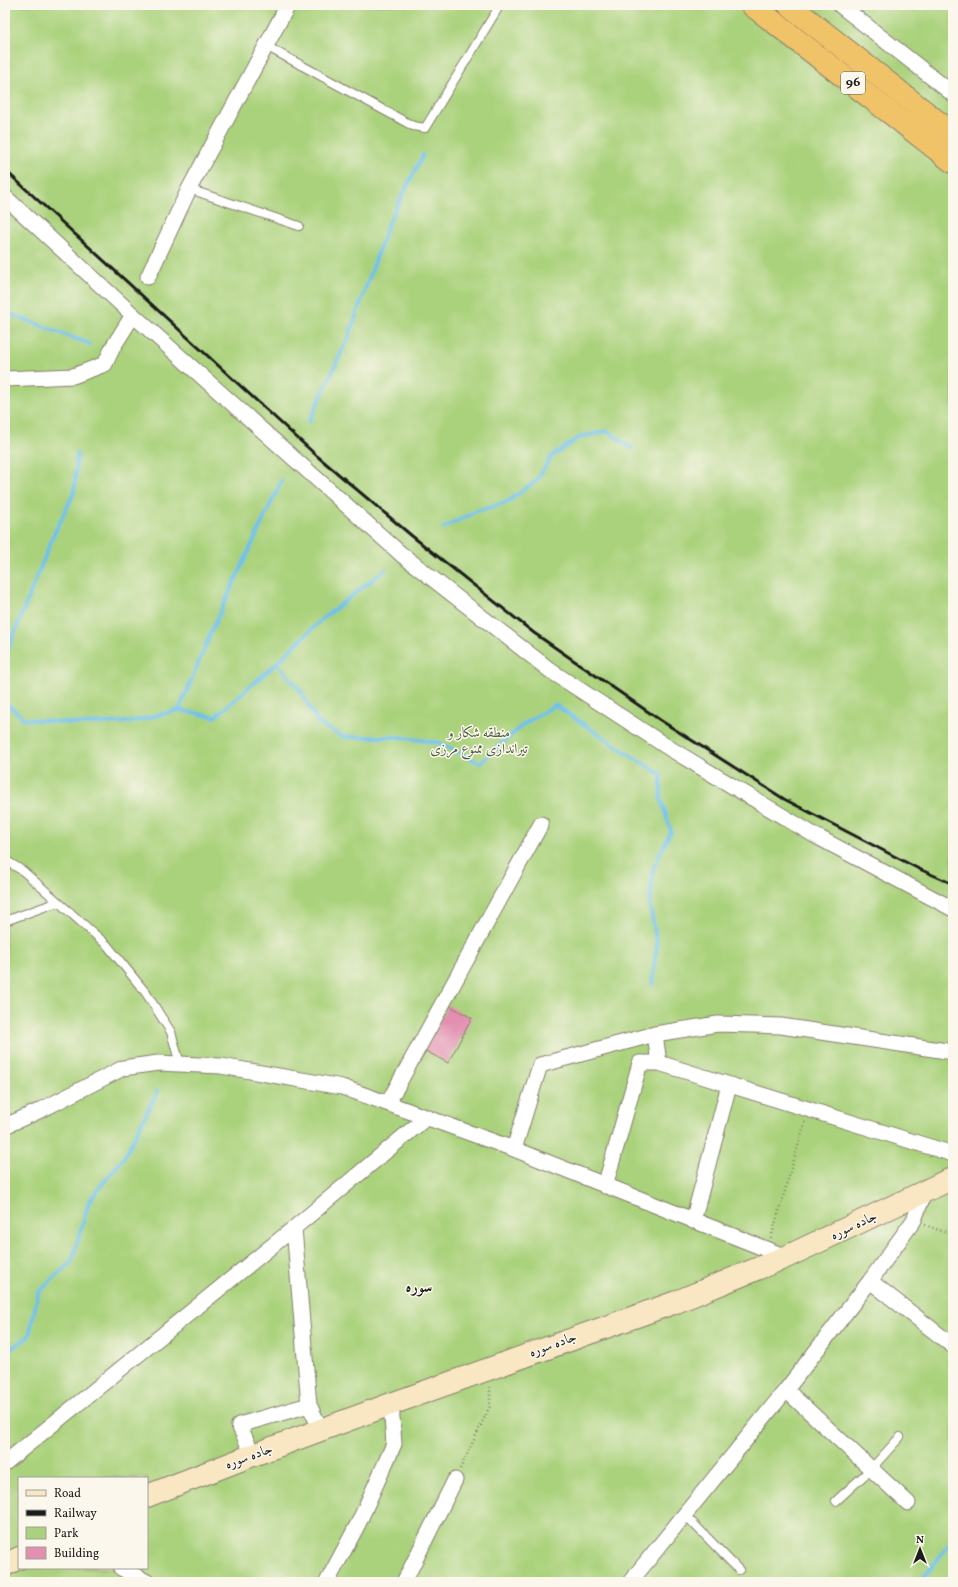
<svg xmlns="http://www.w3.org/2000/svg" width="958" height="1587" font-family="Vollkorn,Amiri,serif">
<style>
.green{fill:#aad27c;stroke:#63774c;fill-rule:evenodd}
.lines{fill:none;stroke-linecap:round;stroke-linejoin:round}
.stream{stroke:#6fc1eb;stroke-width:4}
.building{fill:#e28fb0}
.lane-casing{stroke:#847d6c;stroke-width:10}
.street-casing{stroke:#847d6c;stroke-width:17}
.secondary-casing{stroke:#847d6c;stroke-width:24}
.highway-casing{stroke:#847d6c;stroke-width:24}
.path{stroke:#847d6c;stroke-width:2.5;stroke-dasharray:1 3;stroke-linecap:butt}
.lane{stroke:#fff;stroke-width:8}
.street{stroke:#fff;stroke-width:15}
.secondary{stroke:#f9e7c3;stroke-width:22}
.highway{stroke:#f1c369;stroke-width:22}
.rail{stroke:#1c1c1c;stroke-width:3}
.labels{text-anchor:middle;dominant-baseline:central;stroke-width:3;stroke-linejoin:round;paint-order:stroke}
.shield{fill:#fbf7ec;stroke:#5f5e5a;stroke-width:1}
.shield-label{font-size:13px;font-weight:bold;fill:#1c1c1c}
.park-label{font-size:14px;fill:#4e5c3e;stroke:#fbf7ec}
.street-label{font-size:14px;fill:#1c1c1c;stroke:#fbf7ec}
.quarter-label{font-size:16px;font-weight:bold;fill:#1c1c1c;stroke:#fbf7ec}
</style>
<rect width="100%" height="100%" fill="#fbf7ec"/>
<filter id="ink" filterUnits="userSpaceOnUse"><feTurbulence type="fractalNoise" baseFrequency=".025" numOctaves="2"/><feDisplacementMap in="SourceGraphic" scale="8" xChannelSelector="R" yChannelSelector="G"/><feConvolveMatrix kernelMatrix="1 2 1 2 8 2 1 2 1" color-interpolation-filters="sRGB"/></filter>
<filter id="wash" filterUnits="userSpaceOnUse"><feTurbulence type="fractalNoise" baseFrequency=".012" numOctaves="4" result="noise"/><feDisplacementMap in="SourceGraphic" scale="16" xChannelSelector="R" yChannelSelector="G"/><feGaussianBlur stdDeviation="0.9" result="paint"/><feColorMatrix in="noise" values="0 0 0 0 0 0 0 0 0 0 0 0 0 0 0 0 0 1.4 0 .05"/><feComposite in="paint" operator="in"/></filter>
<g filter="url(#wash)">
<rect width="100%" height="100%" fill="#eddebb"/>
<!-- green -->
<path class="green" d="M5,5H953V1582H5ZM19,1478H147V1568H19Z"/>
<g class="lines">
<!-- stream -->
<path class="stream" d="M5,312L90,344
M309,422L349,336L388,224L423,155
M443,528L477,511L507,502L536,481L552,456L580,437L607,431L632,448
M5,657L53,536L74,493L77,454
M277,663L300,690L318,723L343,737H398L440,743L480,763L524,724L555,705L625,752L661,774V799L671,831L653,869L650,907L657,943L652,985
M5,702L24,719L81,724L131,722L179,710L215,717L277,663L322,619L385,570
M179,710L211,632L282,480
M5,1353L29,1336L38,1293L72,1261L89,1201L124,1157L158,1091
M920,1582L953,1540"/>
</g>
<g id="blocks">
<!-- building -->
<path class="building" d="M448,1005L472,1018L448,1063L424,1050Z"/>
</g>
</g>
<g filter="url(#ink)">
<use href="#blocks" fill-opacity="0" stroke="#847d6c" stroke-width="1"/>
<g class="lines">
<defs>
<path id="lane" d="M266,46L413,126L425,128L500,5
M189,189L299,226
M5,860L23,871L107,945L146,993L171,1032L180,1064
M5,921L58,902
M836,1501L871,1469L900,1437
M685,1515L739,1570"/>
<path id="street" d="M840,5L953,94
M5,197L133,315L401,554L551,671L669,748L814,835L953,909
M148,277L189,189L288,5
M5,379L73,376L105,364L113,347L133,315
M655,1034L659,1063L953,1154
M388,1103L541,824
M5,1126L41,1110L123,1068L158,1063L221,1066L342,1087L514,1149L786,1257
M514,1149L540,1065L655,1034L718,1024L781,1026L953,1052
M605,1186L640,1063H659
M693,1221L729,1085
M870,1281L953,1346
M786,1390L908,1503
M309,1405L321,1430
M253,1455L239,1425L309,1405L294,1228
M5,1463L294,1228L427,1117
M121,1568L147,1582
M327,1582L358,1524L394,1444L391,1404
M404,1582L455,1480
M630,1582L786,1390L870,1281L914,1220L924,1193"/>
<path id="secondary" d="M147,1496L253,1455L391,1404L676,1302L786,1257L953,1178
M5,1565L19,1558"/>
<path id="highway" d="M752,5L953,162
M789,5L953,134"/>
</defs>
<!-- lane casing -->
<use href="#lane" class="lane-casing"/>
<!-- street casing -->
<use href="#street" class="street-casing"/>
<!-- secondary casing -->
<use href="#secondary" class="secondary-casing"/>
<!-- highway casing -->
<use href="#highway" class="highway-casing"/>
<!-- path -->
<path class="path" d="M925,1225L953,1235
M771,1238L805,1122
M460,1469L490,1406V1387"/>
<!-- lane -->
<use href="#lane" class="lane"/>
<!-- street -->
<use href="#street" class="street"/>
<!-- secondary -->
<use href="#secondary" class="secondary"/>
<!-- highway -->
<use href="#highway" class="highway"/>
<!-- rail -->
<path class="rail" d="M5,170L317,456L412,536L534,633L660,720L784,799L917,868L953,884"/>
</g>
</g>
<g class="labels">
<!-- shield labels -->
<rect class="shield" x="841" y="72" width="24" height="22" rx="3"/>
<g class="shield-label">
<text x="853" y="83">96</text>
</g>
<!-- park labels -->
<g class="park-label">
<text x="479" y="733">منطقه شکار و<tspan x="479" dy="16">تیراندازی ممنوع مرزی</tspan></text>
</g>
<!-- street labels -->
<g class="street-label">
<text transform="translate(854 1226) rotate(-25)">جاده سوره</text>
<text transform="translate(553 1345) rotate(-20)">جاده سوره</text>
<text transform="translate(249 1457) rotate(-20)">جاده سوره</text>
</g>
<!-- quarter labels -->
<g class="quarter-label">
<text x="419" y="1288">سوره</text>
</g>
</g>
<!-- margin -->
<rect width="958" height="1587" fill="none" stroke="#fbf7ec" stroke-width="20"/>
<!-- legend -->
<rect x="18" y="1477" width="130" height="92" fill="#fbf7ec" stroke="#a29f99"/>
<rect x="26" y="1490" width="20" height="6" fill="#f9e7c3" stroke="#a29f99"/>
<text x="54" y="1497" font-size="12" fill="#1c1c1c">Road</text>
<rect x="26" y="1510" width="20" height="6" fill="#1c1c1c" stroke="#a29f99"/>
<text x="54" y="1517" font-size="12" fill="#1c1c1c">Railway</text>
<rect x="26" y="1527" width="20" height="12" fill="#aad27c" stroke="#a29f99"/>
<text x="54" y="1537" font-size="12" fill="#1c1c1c">Park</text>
<rect x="26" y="1547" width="20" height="12" fill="#e28fb0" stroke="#a29f99"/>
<text x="54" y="1557" font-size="12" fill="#1c1c1c">Building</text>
<!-- north arrow -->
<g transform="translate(920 1549)" stroke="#fbf7ec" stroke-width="3" paint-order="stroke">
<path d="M0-3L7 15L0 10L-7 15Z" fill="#1c1c1c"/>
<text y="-6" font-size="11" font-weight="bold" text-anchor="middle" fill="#1c1c1c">N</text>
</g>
</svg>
